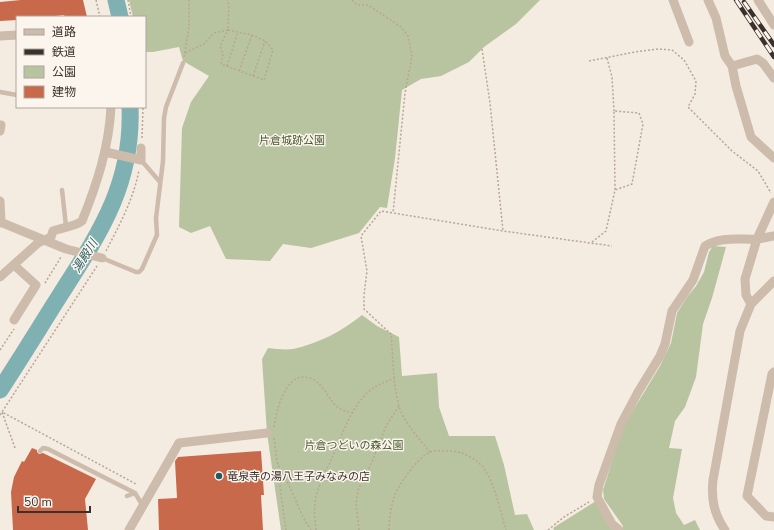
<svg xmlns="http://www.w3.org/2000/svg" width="774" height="530" font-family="'Nunito Sans','Noto Sans JP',sans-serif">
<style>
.green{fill:#b8c4a0}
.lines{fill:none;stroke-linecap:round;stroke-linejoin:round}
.river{stroke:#7fb0b2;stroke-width:17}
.building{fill:#c8694b}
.path{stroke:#b9a596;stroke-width:1.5;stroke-dasharray:2 2;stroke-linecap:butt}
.service{stroke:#cdbbac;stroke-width:4.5}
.minor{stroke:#cdbbac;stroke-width:9}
.rail-casing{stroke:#3b302b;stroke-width:4.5}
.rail{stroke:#fbf5ee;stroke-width:3;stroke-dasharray:9;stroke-linecap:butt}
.poi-dot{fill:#1f5a5e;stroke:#fbf5ee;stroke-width:1.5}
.labels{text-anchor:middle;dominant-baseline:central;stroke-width:3;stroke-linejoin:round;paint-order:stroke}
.park-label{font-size:11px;fill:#4a5a2e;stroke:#fbf5ee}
.poi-label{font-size:11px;fill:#3b302b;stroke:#fbf5ee;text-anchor:start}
.water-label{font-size:12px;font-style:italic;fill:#1f5a5e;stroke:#fbf5ee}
</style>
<rect width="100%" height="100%" fill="#f4ebe1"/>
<!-- green -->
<path class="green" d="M129,0H540L516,24L484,47L469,62L441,76L421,79L402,90L395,158L387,208L380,207L359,233L311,248L283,244L270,261L226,259L210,226L191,233L179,227L182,128L191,102L209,76L183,61L179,47L153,52H145V17H133Z
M713,246L726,247L712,298L703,324L696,377L685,407L675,421L669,448L682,449L673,498L676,513L684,525L695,520L700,530H623V526L604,499L603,490L623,427L660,366L671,343L677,313L687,297L696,286L704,272L709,252Z
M362,315L377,326L399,337L402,376L437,373L439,407L449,436H495L504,465L515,515L527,514L534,530H281L267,433L262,359L268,348C276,349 285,350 293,349C317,344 343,331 362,315Z
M596,501L613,530H554L553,528Z"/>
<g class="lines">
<!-- river -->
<path class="river" d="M116,0L120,17
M0,390C21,358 41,325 62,292C101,231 133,183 130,107"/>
</g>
<!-- building -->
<path class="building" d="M21,0H83L87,17H65L64,15L47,17H17V20L0,21V2Z
M32,448L37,450V452L39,454L43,453L96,479L85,499L88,530H13L11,492L14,477L22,461L24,462Z
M261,451L264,495H261L263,530H159L158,499L177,498L175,461L178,457Z"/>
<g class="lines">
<!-- path -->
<path class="path" d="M96,0L100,17
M128,0L131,17
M352,0L357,5H368L401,27L408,36L412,56L405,93L393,213
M228,30L252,35L265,41L273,50L264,80L221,64L223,54L220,46Z
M482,49L490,103L503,231
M185,53L204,44L214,33L228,30L229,5L227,0
M184,57L189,27V0
M607,58L612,77L614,111
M589,61L635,52L658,49L672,50L684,60L696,81L695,94L688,107L732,151L758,171L771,193
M227,66L238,32
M239,71L252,35
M253,76L265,41
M142,138L143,107
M592,242L606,231L615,190L614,111L639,113L643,124L632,184L615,190
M106,251C119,226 134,198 139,170
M45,283L61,257
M0,350L14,329
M0,415L97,266
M274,427C276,412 284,378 303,377C308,377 314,379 317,382C332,395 329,409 353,413
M274,438L277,461L281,472L280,487L286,530
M15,448L2,412L136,484
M430,452C419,438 404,423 399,406C393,386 393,355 391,334L364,309V295L367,271L361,236L381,211L503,231L612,246
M281,472C294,490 298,512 311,530
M316,530C315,521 314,512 315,502C317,488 324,475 330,462C340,441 349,411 366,394C374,386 384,382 395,378
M359,530L356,504L358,490L372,462L386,426L399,406
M389,530C389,519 391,507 394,497C399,484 417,458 430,452C435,450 443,451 448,451C460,450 475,458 483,467C495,483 500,511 506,530
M548,530L564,517L589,502"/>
<!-- service -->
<path class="service" d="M0,92L17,95
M141,160L160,182
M62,190L66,226
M102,258L136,272H139L142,269L157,235L156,218L163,161L164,118L166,107L183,63
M40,451L43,448L48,449L135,493L143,506
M127,496L135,493"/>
<!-- minor -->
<path class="minor" d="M673,0L689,42
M708,0L716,18L725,56L732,66L736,86L751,137L774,158
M758,0L774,25
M0,36L17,35
M732,66L757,59L763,63L774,78
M0,131L1,125
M105,152L141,160V148
M0,201L1,223
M0,222L66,249L102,258
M0,277L38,243L51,237L53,231C63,227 74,227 82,221C97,184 109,147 111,107
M751,304L746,295L745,279L757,239L774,202
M14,320L36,285L14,265
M774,372L772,374L747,496L766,516L774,517
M129,530L179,443L267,433
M619,530L612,524L597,497L599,485L621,424L638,392L660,356L665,344L672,311L693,280L705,246C721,236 740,240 758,239C763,238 769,237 774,236
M725,530C714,514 711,499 713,480L740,331L751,304L774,281"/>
<defs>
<path id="rail" d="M736,0L774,57
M744,2L774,45"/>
</defs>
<!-- rail casing -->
<use href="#rail" class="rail-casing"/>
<!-- rail -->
<use href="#rail" class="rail"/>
</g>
<!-- markers -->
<circle class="poi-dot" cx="219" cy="476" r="4"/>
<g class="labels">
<!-- park labels -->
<g class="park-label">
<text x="292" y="140">片倉城跡公園</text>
<text x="354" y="445">片倉つどいの森公園</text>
</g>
<!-- poi labels -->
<g class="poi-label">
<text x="227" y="476">竜泉寺の湯八王子みなみの店</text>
</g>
<!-- water labels -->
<g class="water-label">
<text transform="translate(85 256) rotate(-58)">湯殿川</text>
</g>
</g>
<!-- legend -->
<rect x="16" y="16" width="130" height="92" fill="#fbf5ee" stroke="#aea6a0"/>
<rect x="24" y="29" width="20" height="6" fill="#cdbbac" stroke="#aea6a0"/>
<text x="52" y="36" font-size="12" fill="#3b302b">道路</text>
<rect x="24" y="49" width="20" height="6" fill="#3b302b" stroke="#aea6a0"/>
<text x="52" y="56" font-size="12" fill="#3b302b">鉄道</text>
<rect x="24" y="66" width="20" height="12" fill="#b8c4a0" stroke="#aea6a0"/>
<text x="52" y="76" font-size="12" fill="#3b302b">公園</text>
<rect x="24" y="86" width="20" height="12" fill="#c8694b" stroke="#aea6a0"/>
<text x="52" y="96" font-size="12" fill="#3b302b">建物</text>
<!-- scale -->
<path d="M18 506v6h72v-6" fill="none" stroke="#3b302b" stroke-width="2"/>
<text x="24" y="506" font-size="12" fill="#3b302b" stroke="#fbf5ee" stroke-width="3" paint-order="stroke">50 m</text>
</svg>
